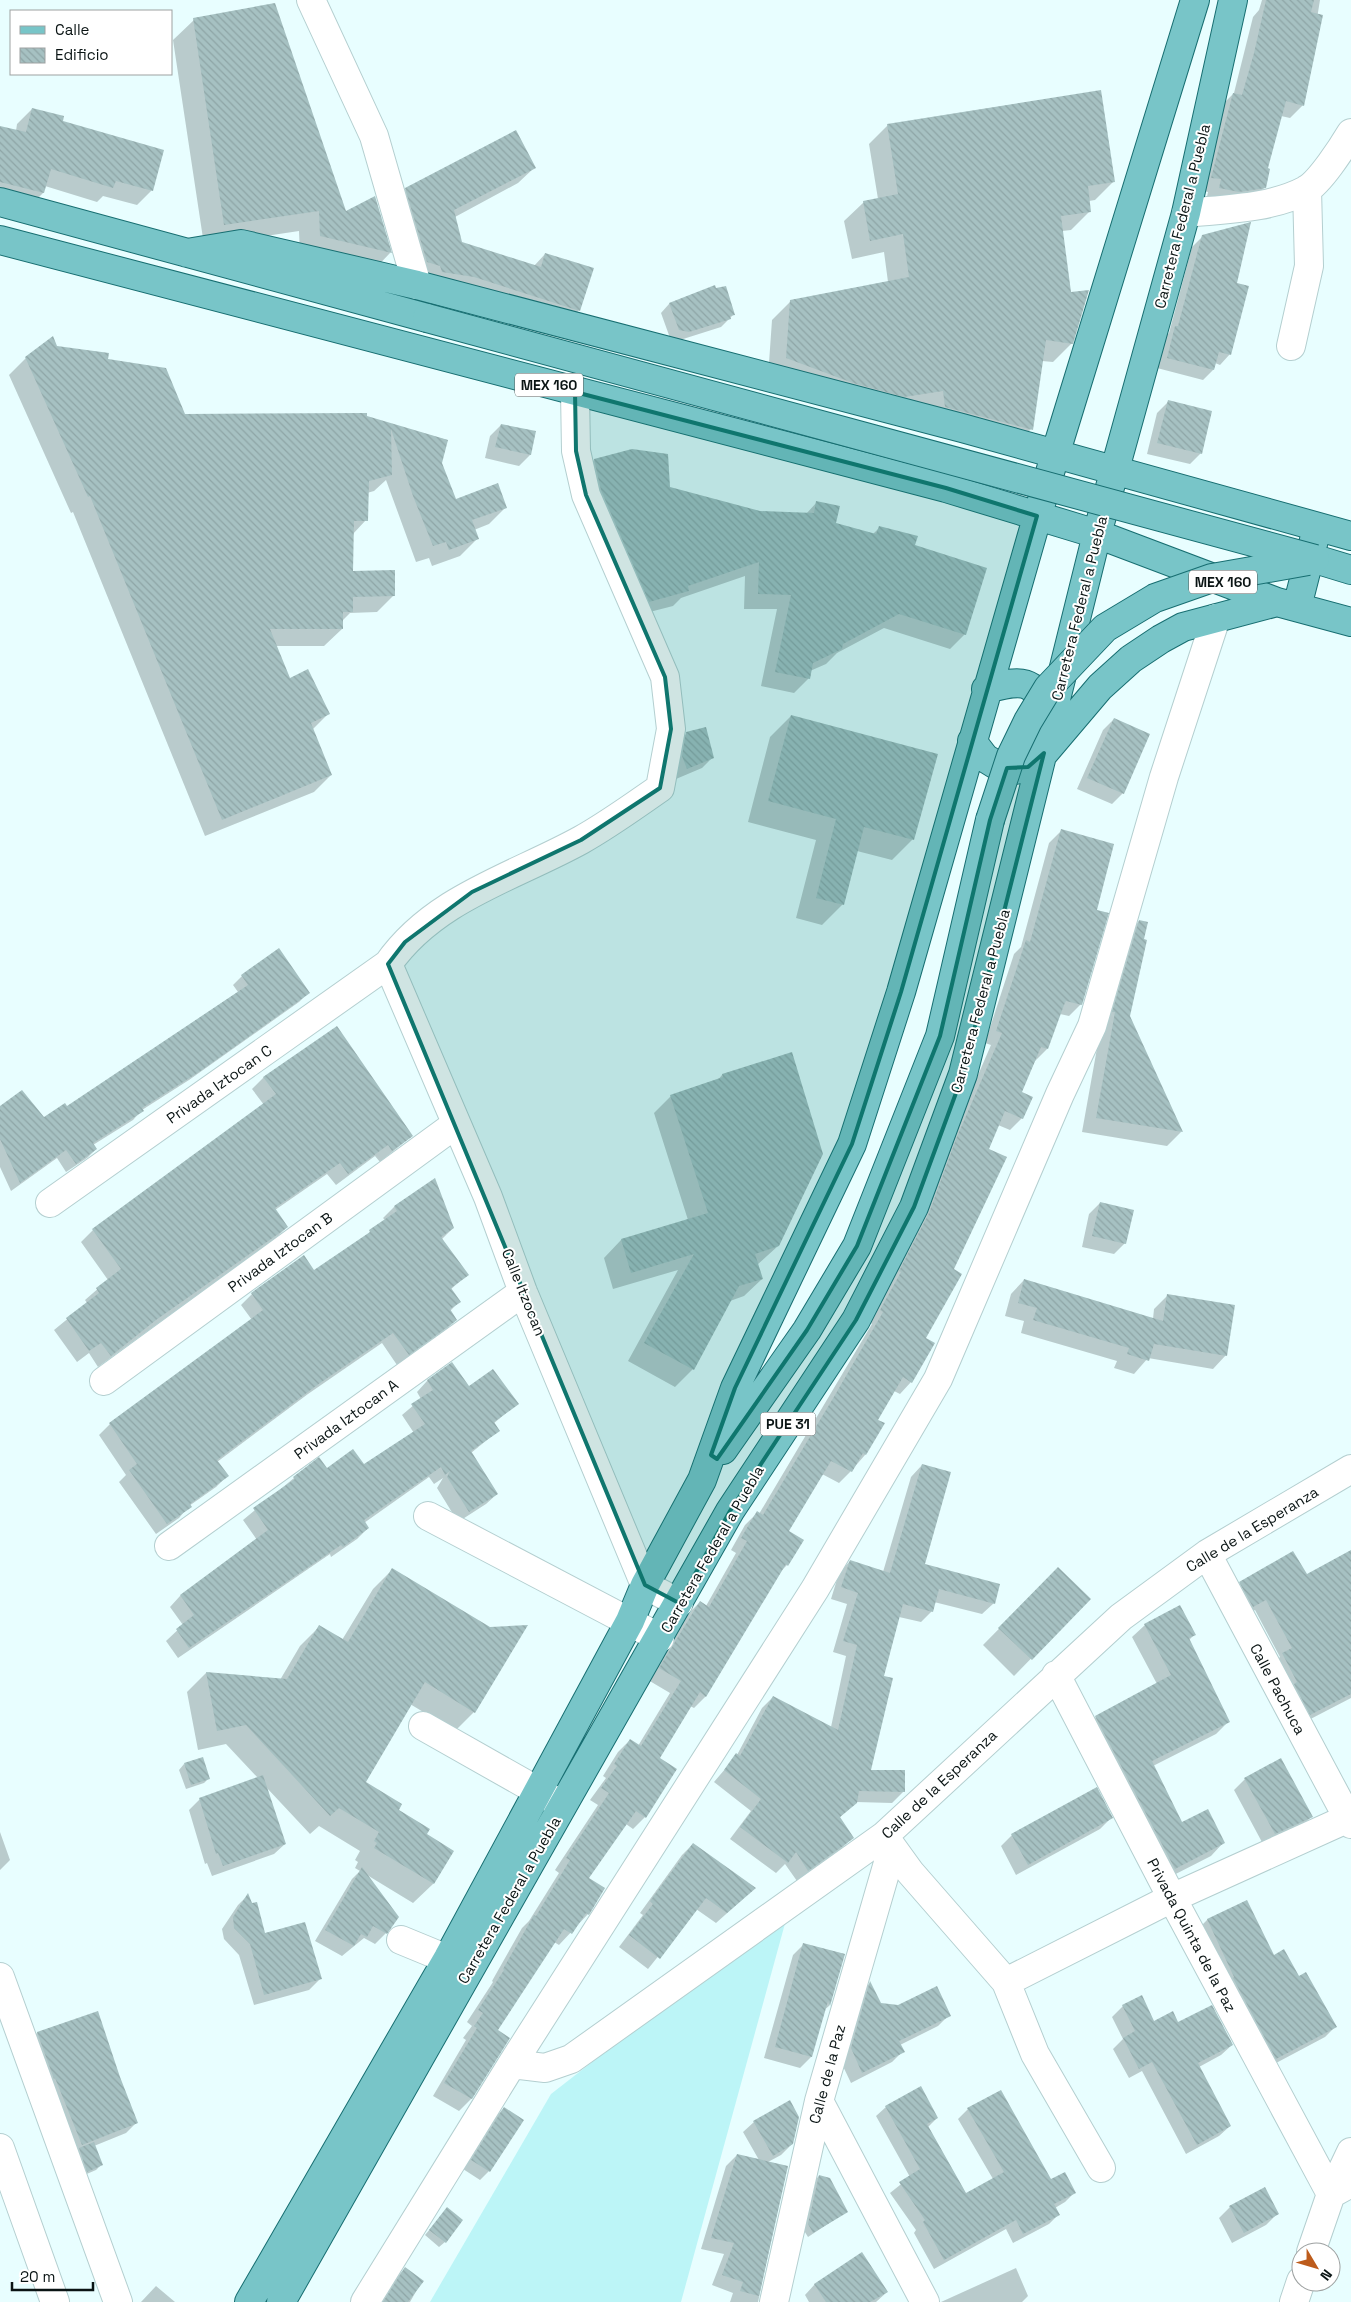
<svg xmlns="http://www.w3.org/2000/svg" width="1351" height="2302" font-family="'Space Grotesk',sans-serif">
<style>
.grass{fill:#bcf5f7}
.shadow{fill:#0003}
.building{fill:url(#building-back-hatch)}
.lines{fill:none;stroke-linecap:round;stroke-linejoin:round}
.minor-casing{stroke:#b4cfd0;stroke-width:30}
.major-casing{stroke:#176e71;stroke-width:30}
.minor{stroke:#fff;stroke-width:28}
.major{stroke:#78c5c8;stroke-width:28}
.major-bridge-casing{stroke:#176e71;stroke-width:30;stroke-linecap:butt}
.major-bridge{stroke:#78c5c8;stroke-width:28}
.marked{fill:#0f766e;fill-opacity:0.2;stroke:#0f766e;stroke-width:4;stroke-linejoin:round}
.labels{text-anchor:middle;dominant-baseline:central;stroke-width:4;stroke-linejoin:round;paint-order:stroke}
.shield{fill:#fff;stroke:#545a5a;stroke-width:1}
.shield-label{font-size:14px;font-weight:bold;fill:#0a1414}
.street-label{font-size:15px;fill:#0a1414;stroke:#fff}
</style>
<defs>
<pattern id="building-back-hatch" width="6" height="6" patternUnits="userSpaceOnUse" patternTransform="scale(1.25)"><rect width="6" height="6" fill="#a6c1c2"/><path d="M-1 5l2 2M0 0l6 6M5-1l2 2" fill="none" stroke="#8ea5a6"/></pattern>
</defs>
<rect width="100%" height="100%" fill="#e8feff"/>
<!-- grass -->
<path class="grass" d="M789,1909L681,2302H430L551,2094Z"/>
<!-- shadow -->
<path class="shadow" d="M1262,0H1320L1303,105L1290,118L1281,116L1267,169L1265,187L1251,201H1206L1208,192L1199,190L1220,107L1234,93L1253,17L1259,10Z
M194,20L345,212L374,198L390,253L370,274L300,256L299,231L204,245L173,40Z
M32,109L61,122L152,190L137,205L103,196L97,202L45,186L43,193L28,208L0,200V127L16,131L17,124Z
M888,125L1114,181L1095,200L1089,201L1090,211L1071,230L1062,231L1072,343L1053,362L1042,361L1031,429L1013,448L768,377L772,320L791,301L888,282L884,252L852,259L844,221L863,203L878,199L869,144Z
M534,168L518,183L455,217L461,243L534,266L545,254L579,310L564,326L411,278L390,205L406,189Z
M1203,236L1235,284L1230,354L1220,365L1215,363L1213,370L1203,380L1157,368L1165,337L1169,333L1192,247Z
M714,287L733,315L721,327L680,340L670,338L661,313L669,304Z
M56,347L107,361L184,415L366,417L447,440L440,463L455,501L506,507L489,524L474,530L477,539L460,556L432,566L429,558L416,562L386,480L374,491L367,493L366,520L352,535V573L394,595L377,612L350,613L341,622L342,629L324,646H276L289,680L328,714L312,730L331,775L314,792L205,836L73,512L71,513L9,375L26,358Z
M1168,402L1201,453L1190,464L1147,454L1157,413Z
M501,425L530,455L519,466L485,458L490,436Z
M594,460L669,488L760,513L806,514L817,502L834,524L873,534L879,528L914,546L965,634L950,649L884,628L837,653L826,664L810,671L809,678L794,693L761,686L777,609H744L745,576L681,598L673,606L634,616L580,475Z
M791,716L913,839L892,860L857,851L843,904L822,925L796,918L816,840L748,822L770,737Z
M1114,719L1123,793L1112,804L1077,789L1103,730Z
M687,733L713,757L702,768L676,779L672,767L676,744Z
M1061,831L1095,911L1081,1004L1069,1016L1060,1014L1047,1049L1035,1061L1020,1092L1022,1118L1010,1130L998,1125L988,1150L952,1270L924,1339L911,1382L900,1394L894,1391L877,1420L883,1424L865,1455L851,1471L839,1483L822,1474L788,1531L787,1565L778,1574L706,1696L694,1708L690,1706L658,1758L645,1817L633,1829L626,1824L588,1878V1914L559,1945L554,1942L496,2030L508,2039L471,2099L459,2111L433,2096L466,2040L463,2038L472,2026L467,2022L493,1982L492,1981L522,1928L529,1921L559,1873L555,1870L598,1805L590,1800L606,1778L603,1776L618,1752L630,1740L638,1746L670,1693L648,1680L688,1614L700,1602L706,1606L736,1553L731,1550L745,1525L757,1513L759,1514L872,1324L869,1322L890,1284L888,1283L991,1045L985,1043L1014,954L1021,947L1049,843Z
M1139,921L1128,1016L1181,1132L1167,1146L1082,1132L1101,1026L1125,936Z
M242,976L308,993L299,1002L189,1080L142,1110L133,1120L93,1145L96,1149L87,1158L66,1172L57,1158L11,1191L0,1167V1107L43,1119L67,1108L238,992L233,985Z
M791,1054L778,1246L757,1265L762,1279L744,1296L730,1301L693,1369L675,1387L628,1361L678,1270L613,1289L604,1258L621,1240L688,1220L654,1113L671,1096L717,1081L722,1075Z
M264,1077L412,1136L380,1162L375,1156L336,1185L327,1174L275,1210L287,1227L275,1239L98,1367L89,1353L77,1362L54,1330L87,1303L85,1300L108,1280L81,1242L93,1230L264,1105L252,1089Z
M434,1180L453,1228L442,1239L467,1275L450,1290L459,1302L450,1311L456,1320L445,1331L397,1365L382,1343L308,1394L217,1462L227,1476L216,1487L189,1506L179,1518L156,1534L119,1482L126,1475L99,1435L110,1424L252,1320L241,1305L252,1294L313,1272L362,1239L385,1220L383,1218L394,1207Z
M1100,1203L1125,1243L1114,1254L1082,1247L1089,1214Z
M1024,1280L1153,1319L1154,1309L1168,1295L1226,1355L1213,1369L1148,1358L1134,1374L1114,1368L1117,1361L1021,1333L1024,1321L1005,1316L1011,1294Z
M452,1364L469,1388L517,1404L493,1424L498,1431L471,1453L497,1494L486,1504L458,1522L437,1488L443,1478L434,1484L429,1477L364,1523L368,1528L357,1539L331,1557L330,1554L178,1658L166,1641L183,1625L170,1607L180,1596L257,1540L243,1520L294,1478L326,1469L364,1466L414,1433L402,1415L421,1399L417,1392L427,1381Z
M922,1465L923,1565L994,1603L982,1614L934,1602L932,1611L921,1622L899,1617L883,1677L869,1771L904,1791L892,1803L856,1802L839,1818L852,1838L841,1849L797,1881L785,1864L776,1873L730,1839L751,1811L714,1782L737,1755L762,1708L773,1697L831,1727L846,1656L833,1652L847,1604L831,1599L839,1573L850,1561L883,1572L911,1477Z
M1351,1551V1698L1299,1725L1272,1665L1280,1657L1255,1610L1242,1617L1229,1594L1240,1583L1306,1576Z
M1058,1569L1089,1599L1014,1676L983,1645Z
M392,1570L474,1712L455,1731L410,1704L364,1782L425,1834L453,1851L433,1884L413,1903L367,1875L386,1933L375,1944L364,1938L342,1956L315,1941L352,1879L360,1871L355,1868L358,1862L355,1860L360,1851L319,1826L310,1834L266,1787L285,1844L274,1854L212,1876L207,1863L205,1864L189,1810L200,1799L258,1778L226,1744L198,1750L187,1692L206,1673L280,1680L300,1646L319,1627L342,1640L373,1589Z
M1145,1625L1194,1635L1189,1640L1228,1722L1216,1734L1153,1766L1182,1824L1223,1843L1211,1856L1162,1881L1083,1730L1096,1717L1157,1684L1132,1637Z
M184,1764L209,1778L204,1783L186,1789L179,1770Z
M1245,1779L1312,1816L1301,1827L1263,1844L1234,1790Z
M1111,1818L1100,1829L1016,1875L1001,1846L1012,1835Z
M0,1832L10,1860L0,1870Z
M693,1844L743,1899L716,1923L696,1909L648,1969L619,1947L643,1915L640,1913L682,1855Z
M248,1895L264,1934L320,1979L309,1990L254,2005L239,1955L224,1939L222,1929L238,1905Z
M1246,1901L1273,1957L1299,1978L1336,2026L1325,2037L1265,2069L1196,1931L1207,1920Z
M804,1944L844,1954L829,2006L823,2011L811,2057L800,2068L764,2058L793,1955Z
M870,1983L880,2004L949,2015L938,2026L900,2045L903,2051L892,2062L851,2083L840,2060L859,1993Z
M1141,1997L1154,2022L1178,2023L1232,2045L1221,2055L1199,2067L1230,2126L1219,2136L1186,2154L1142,2071L1129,2078L1113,2049L1123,2039L1112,2017L1123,2006Z
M98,2013L118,2077L137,2122L126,2133L94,2146L101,2165L96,2170L82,2176L26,2044L37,2033Z
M1000,2091L1050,2181L1074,2193L1065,2202L1055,2208L1058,2215L1049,2224L1013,2243L1006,2229L934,2269L914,2233L916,2230L890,2193L910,2177L876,2116L886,2107L937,2118L928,2127L966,2194L993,2179L958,2119L968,2109Z
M504,2108L522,2121L489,2171L480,2180L463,2169L495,2117Z
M754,2122L792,2144L781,2155L768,2162L787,2167L758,2302H730L733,2293L712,2285L724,2254L701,2249L726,2166L737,2155L759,2160L743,2132Z
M819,2176L846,2212L808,2237L803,2229L814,2181Z
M1230,2207L1277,2214L1266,2225L1232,2243L1219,2218Z
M447,2209L445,2242L439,2247L425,2235Z
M405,2268L422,2281L410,2302H381L397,2277Z
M1016,2268L1028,2296L1022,2302H941Z
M815,2284L887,2292L876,2302H809L805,2295Z
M156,2286L175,2302H141Z"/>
<!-- building -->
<path class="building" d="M1266,0H1314L1311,12L1323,15L1304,106L1286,101L1268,168L1270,169L1266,188L1239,192L1219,188L1221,179L1211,178L1233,93L1242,95L1254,53Z
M275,3L346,211L375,196L392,253L320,236L319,211L224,225L193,18Z
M1101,90L1115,182L1088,186L1091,212L1061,216L1071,292L1089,290L1073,344L1046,340L1033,430L945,407L943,391L904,397L853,383L786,358L790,300L909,277L903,234L870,241L863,201L898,194L887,124Z
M32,108L64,116L63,121L164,150L153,191L116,181L113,188L51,169L44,193L0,182V126L26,132Z
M516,130L536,168L454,210L462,242L541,267L545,253L594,268L580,311L474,277L442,272L440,266L427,262L405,188Z
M1251,222L1237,283L1249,286L1231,355L1219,352L1214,370L1167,358L1175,326H1178L1202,235Z
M715,285L716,288L726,286L735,315L730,316L731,319L689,332L679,330L669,303Z
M53,336L57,346L109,353L108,359L166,368L185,414L367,413V416L448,440L442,463L456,499L498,483L507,508L472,520L479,539L449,550L446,542L433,546L413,496L391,429L392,475L369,481L368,521H354L353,571L395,570V596L353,597V612H343V629H270L290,678L308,669L330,714L311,723L332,775L222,820L90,496L88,497L25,357Z
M1168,400L1212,411L1202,454L1157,443Z
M501,424L536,431L531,455L495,447Z
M632,449L668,454L670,487L760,511L814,513L816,501L840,506L836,523L876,534L879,526L918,536L915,545L987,568L966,635L899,614L843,644L842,649L813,663L810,679L775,672L791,595L758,594L759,562L688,586L689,591L649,602L601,490L594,459Z
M791,715L938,754L914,840L864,827L844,905L816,898L836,819L768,801Z
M1114,718L1150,734L1124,794L1087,778Z
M706,727L714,758L687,769L682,756L686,732Z
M1061,829L1114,844L1097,910L1109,913L1082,1005L1066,1001L1064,1005L1048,1049L1041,1047L1022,1092L1033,1097L1023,1119L1005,1111L989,1149L1007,1157L954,1269L962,1274L926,1338L935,1343L912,1383L903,1377L878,1420L885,1423L866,1455L863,1453L852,1472L831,1461L789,1531L804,1540L788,1566L786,1564L706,1697L700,1692L660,1758L677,1769L646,1818L636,1811L589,1878L605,1888L589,1915L586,1913L572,1934L564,1929L498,2030L510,2038L472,2099L444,2083L477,2028L474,2026L483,2013L478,2010L504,1970L503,1969L534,1915L536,1916L570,1860L566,1858L609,1793L601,1788L617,1766L614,1764L630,1739L641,1746L681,1681L659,1668L700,1601L709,1607L747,1541L741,1538L757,1511L763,1515L835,1395L883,1312L880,1310L901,1272L899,1271L929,1213L956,1139L1002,1033L996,1031L1026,940L1030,942Z
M1139,920L1148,922L1144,939L1147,940L1130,1016L1183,1132L1096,1118L1115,1012H1112Z
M279,948L310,993L199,1072L142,1108L144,1111L93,1143L97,1149L76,1164L66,1150L20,1183L0,1139V1106L22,1090L44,1117L65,1103L67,1106L248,985L241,975Z
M337,1026L413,1136L392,1151L388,1145L348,1174L340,1163L275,1208L288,1227L156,1320L111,1356L101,1343L89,1351L66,1318L99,1293L96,1288L121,1269L92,1229L276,1094L263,1077Z
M792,1052L823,1154L779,1246L755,1254L763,1279L739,1286L694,1370L644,1343L694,1254L631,1273L621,1239L708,1213L670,1095L723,1077L722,1074Z
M435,1178L454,1228L441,1237L469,1275L451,1288L461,1302L450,1309L457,1320L409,1355L393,1333L320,1383L217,1460L229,1476L190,1504L192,1507L167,1524L129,1470L137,1464L109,1423L263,1310L251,1293L304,1255L314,1270L370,1232L369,1230L397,1211L394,1206Z
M1100,1202L1134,1210L1126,1244L1092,1236Z
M1024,1279L1163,1321L1167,1294L1235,1305L1227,1356L1154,1344L1149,1361L1127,1354L1129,1348L1033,1320L1037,1308L1018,1303Z
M452,1362L469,1386L493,1369L519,1404L494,1422L500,1431L471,1451L498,1494L469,1512L447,1477L450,1471L445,1475L441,1467L364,1520L369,1528L343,1547L341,1545L189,1648L176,1629L194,1615L180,1595L268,1530L253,1508L295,1479L293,1477L319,1457L327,1468L353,1449L364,1464L425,1424L411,1404L433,1390L427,1380Z
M922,1464L951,1472L925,1564L1000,1584L995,1604L939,1589L933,1612L903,1604L884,1676L893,1678L871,1770H905V1792L859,1791L857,1803L840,1817L854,1838L808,1871L796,1852L788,1863L740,1827L761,1799L724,1770L736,1753L740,1756L773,1696L838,1730L857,1645L843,1641L858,1593L841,1587L850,1560L890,1573Z
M1351,1550V1694L1310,1715L1294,1684L1297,1682L1282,1653L1292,1648L1266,1600L1253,1607L1239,1582L1293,1551L1307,1574Z
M1058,1567L1091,1599L1032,1660L998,1628Z
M392,1568L490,1627L528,1625L475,1713L425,1682L366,1782L402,1804L399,1810L430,1829L427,1834L454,1851L434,1884L374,1848L377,1843L374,1841L379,1832L339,1808L330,1816L246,1725L217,1731L206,1672L287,1679L319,1625L348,1642Z
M1180,1605L1196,1635L1189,1638L1230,1722L1152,1761L1182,1822L1208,1809L1225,1843L1175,1869L1095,1716L1171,1675L1144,1624Z
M203,1757L210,1779L191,1785L184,1763Z
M1281,1758L1313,1817L1275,1834L1244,1778Z
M263,1775L286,1844L223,1866L218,1853L216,1854L199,1798Z
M1097,1787L1113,1818L1028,1865L1011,1834Z
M693,1843L756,1888L727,1913L706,1898L660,1959L629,1935L653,1904L650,1901Z
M362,1867L399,1917L387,1934L373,1926L367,1937L361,1934L354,1946L325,1930Z
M248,1893L252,1903L257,1902L265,1933L305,1922L322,1979L264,1995L250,1944L234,1928L233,1917Z
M1247,1900L1274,1955L1284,1949L1299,1976L1306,1972L1337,2027L1276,2059L1233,1978L1234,1977L1207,1919Z
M803,1943L845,1954L830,2006L828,2001L812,2057L775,2047Z
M870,1981L881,2003L898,2005L937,1986L951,2016L899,2041L905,2052L862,2073L851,2048Z
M1142,1995L1154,2021L1173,2011L1178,2022L1212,2005L1233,2045L1198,2063L1231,2126L1197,2145L1152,2062L1139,2069L1123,2038L1135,2031L1122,2005Z
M98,2011L120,2077L138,2123L82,2145L55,2078L54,2079L37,2032Z
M921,2086L938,2118L927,2124L966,2193L1004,2172L967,2108L1001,2090L1051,2179L1065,2172L1076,2193L1054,2204L1060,2215L1023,2234L1016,2220L944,2260L923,2222L925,2220L899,2182L920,2169L885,2106Z
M790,2100L799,2117L793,2144L773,2156L753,2121Z
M504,2107L524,2120L490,2172L471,2160Z
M94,2142L103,2165L87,2172L79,2148Z
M737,2154L788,2166L759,2296L740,2291L743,2282L722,2275L734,2243L711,2238Z
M819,2175L830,2178L848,2212L813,2233L808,2224Z
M1265,2187L1279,2214L1244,2233L1229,2206Z
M447,2207L463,2220L446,2243L429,2230Z
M862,2252L888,2292L870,2302H826L814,2284Z
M405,2267L424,2281L408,2302H383Z"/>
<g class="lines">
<defs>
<path id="minor" d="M311,0L374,136L417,285
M1186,213C1225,209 1270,209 1306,190C1320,182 1342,148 1351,133
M1291,346L1309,266L1307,189
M388,964L488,1197L523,1292L645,1585L679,1603
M50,1203L388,964C434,898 514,877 581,840C608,825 634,806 660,788L671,729L665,677L586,495L576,451L575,392
M104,1381L456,1124
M428,1516L660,1638
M169,1546L523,1292
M1207,1554L1351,1824
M1056,1675L1172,1898L1331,2194L1351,2183
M423,1726L559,1803
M884,1836L910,1872L1006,1982L1172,1898L1351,1817
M401,1940L469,1968
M0,1977L118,2302
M1006,1982L1035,2054L1101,2168
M512,2064L545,2068L571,2059L884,1836L1121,1617L1207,1554L1351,1469
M819,2101L925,2302
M0,2148L55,2302
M1311,2252L1331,2194L1351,2152
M365,2302L512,2064L815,1589L938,1379L1060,1094L1092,1026L1164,777L1216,618
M774,2302L819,2101L892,1849
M1294,2302L1301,2281"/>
<path id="major" d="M0,202L427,318
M0,240L946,488L1097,534L1277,602L1351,622
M187,253L241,244L417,285L962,428L1351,536
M1315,559L1351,570
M1297,607L1314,540
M986,689C1025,679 1029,679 1053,711
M972,741L985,758L998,766L1015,770L1028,767L1044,753L1100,687L1131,659L1161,639L1183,627L1277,602
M723,1450L807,1330L857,1246L940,1036L990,820
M249,2302L448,1958L630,1621L645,1585L702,1480L735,1388L852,1144L901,992L1055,455L1195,0
M281,2302L730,1511L856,1320L914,1207L963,1074L1097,534L1186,213L1233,0"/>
</defs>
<!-- minor casing -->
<use href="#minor" class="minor-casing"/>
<!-- major casing -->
<use href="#major" class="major-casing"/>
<!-- minor -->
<use href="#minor" class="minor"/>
<!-- major -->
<use href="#major" class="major"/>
<defs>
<path id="major-bridge" d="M427,318L1315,559
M990,820L1011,756L1028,721L1048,688L1105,628L1155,598L1212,578L1308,561"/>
</defs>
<!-- major-bridge casing -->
<use href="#major-bridge" class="major-bridge-casing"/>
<!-- major-bridge -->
<use href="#major-bridge" class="major-bridge"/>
</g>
<!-- marked area -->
<path class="marked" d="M575,392L946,488L1037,516L901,992L852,1144L735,1388L711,1455L717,1459L807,1330L857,1246L940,1036L990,820L1007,768L1028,767L1044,753L963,1074L914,1207L856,1320L730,1511L679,1603L645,1585L388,964L405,942L472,892L581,840L660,788L671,729L665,677L586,495L576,451Z"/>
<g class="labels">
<!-- shield labels -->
<g class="shield">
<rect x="515" y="373.5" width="68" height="23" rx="4"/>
<rect x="1189" y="570.5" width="68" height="23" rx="4"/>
<rect x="760.5" y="1412.5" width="55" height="23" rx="4"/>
</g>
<g class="shield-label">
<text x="549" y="385">MEX 160</text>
<text x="1223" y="582">MEX 160</text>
<text x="788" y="1424">PUE 31</text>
</g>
<!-- street labels -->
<g class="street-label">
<text transform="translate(1182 216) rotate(-76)">Carretera Federal a Puebla</text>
<text transform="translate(1079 608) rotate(-76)">Carretera Federal a Puebla</text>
<text transform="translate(980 1001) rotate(-75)">Carretera Federal a Puebla</text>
<text transform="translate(219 1084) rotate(-35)">Privada Iztocan C</text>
<text transform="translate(280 1252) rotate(-36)">Privada Iztocan B</text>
<text transform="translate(524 1292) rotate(68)">Calle Itzocan</text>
<text transform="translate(346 1419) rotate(-36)">Privada Iztocan A</text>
<text transform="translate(1252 1529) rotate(-31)">Calle de la Esperanza</text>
<text transform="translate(712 1549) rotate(-60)">Carretera Federal a Puebla</text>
<text transform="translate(1278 1689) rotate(62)">Calle Pachuca</text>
<text transform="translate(939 1784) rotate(-43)">Calle de la Esperanza</text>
<text transform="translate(509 1900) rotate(-60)">Carretera Federal a Puebla</text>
<text transform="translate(1192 1935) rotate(62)">Privada Quinta de la Paz</text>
<text transform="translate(827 2074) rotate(-75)">Calle de la Paz</text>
</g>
</g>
<!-- legend -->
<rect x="10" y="10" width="162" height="65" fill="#ffffff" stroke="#9da1a1"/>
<rect x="20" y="26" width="25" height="8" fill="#78c5c8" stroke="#9da1a1"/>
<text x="55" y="35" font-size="15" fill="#0a1414">Calle</text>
<rect x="20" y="48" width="25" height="15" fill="url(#building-back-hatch)" stroke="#9da1a1"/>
<text x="55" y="60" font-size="15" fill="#0a1414">Edificio</text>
<!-- north arrow -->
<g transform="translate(1316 2267) rotate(128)"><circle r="24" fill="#ffffff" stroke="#9da1a1"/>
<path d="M0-4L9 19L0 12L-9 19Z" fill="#bd5c1c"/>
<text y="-8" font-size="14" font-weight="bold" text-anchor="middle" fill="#0a1414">N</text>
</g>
<!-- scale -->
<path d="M12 2282v8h81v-8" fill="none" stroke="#0a1414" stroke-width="2.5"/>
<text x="20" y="2282" font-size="15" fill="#0a1414" stroke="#ffffff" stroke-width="4" paint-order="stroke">20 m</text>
</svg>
